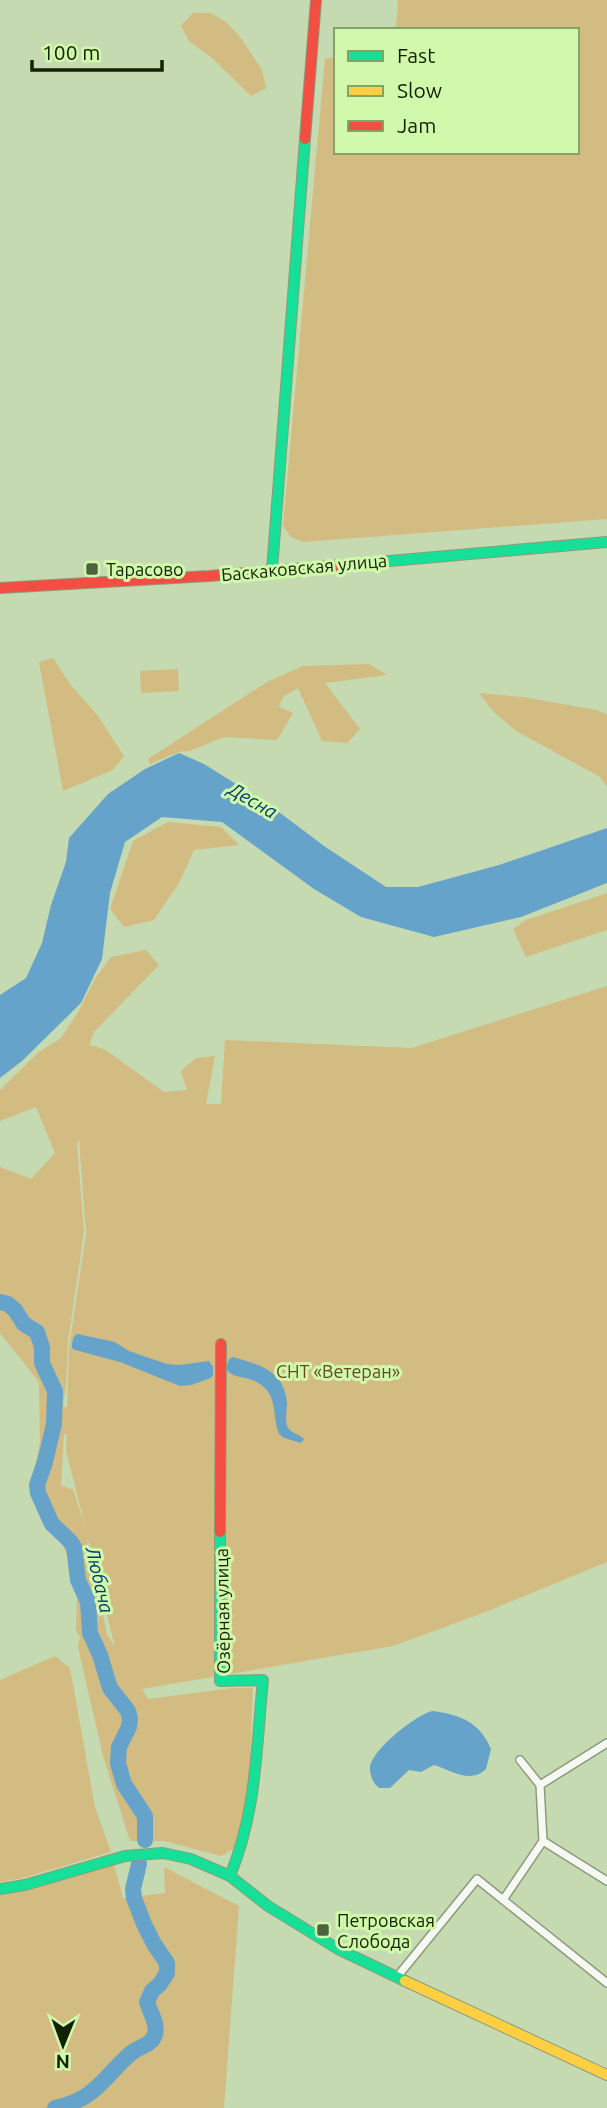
<svg xmlns="http://www.w3.org/2000/svg" width="607" height="2108" font-family="Ubuntu,sans-serif">
<style>
.green{fill:#d2bc82;fill-rule:evenodd}
.water{fill:#66a3cb}
.lines{fill:none;stroke-linecap:round;stroke-linejoin:round}
.river{stroke:#66a3cb;stroke-width:16}
.street-casing{stroke:#8b9b7b;stroke-width:10}
.fast-casing{stroke:#8b9b7b;stroke-width:12}
.slow-casing{stroke:#8b9b7b;stroke-width:12}
.jam-casing{stroke:#8b9b7b;stroke-width:12}
.street{stroke:#f6f9f3;stroke-width:7}
.fast{stroke:#16e098;stroke-width:10}
.slow{stroke:#ffcf43;stroke-width:10}
.jam{stroke:#f24e42;stroke-width:10}
.poi-dot{fill:#516240;stroke:#d1f9ab;stroke-width:2.5}
.labels{text-anchor:middle;dominant-baseline:central;stroke-width:6;stroke-linejoin:round;paint-order:stroke}
.street-label{font-size:18px;fill:#132103;stroke:#d1f9ab}
.poi-label{font-size:18px;fill:#132103;stroke:#d1f9ab;text-anchor:start}
.park-label{font-size:18px;fill:#674924;stroke:#d1f9ab}
.water-label{font-size:19px;font-style:italic;fill:#003a6a;stroke:#d1f9ab}
</style>
<rect width="100%" height="100%" fill="#c5dab0"/>
<!-- green -->
<path class="green" d="M398,0H607V519L303,542L291,537L283,526L325,58H336V152H577V30H396Z
M193,13H211L227,23L241,38L262,70L266,88L251,96L212,58L189,41L181,26Z
M53,658L70,684L98,716L124,756L113,770L63,791L39,662Z
M369,664L387,675L325,683L360,729L347,743L322,741L298,688L283,697L279,707L293,713L277,740L224,737L190,751L179,752L150,764L148,759L267,682L303,666Z
M178,669L179,691L141,693L140,671Z
M479,693L523,697L596,710L607,714V787L600,777L516,731L493,711Z
M168,822L221,827L239,845L194,850L179,883L154,920L124,927L110,909L133,841Z
M607,893V930L526,957L513,929L526,920Z
M146,950L159,965L94,1032L89,1045L104,1049L164,1092L187,1090L181,1071L196,1058L215,1056L206,1104H221L225,1040L412,1048L607,986V1562L488,1611L393,1646L142,1689L148,1699L233,1688H253L249,1788L239,1846L221,1856L164,1841H130L103,1756L78,1647L80,1637L76,1630L77,1597L74,1572L64,1548L36,1505L31,1484L40,1442L39,1382L0,1333V1167L31,1179L55,1153L36,1107L0,1121V1090L39,1052L61,1038L77,1014L95,979L111,957ZM79,1139L86,1234L69,1348L67,1409L63,1405L66,1385L68,1341L84,1232L77,1145ZM64,1434H67L66,1451L86,1530L73,1489L61,1486ZM87,1539H88L115,1647L107,1634Z
M55,1656L70,1668L95,1807L111,1852L23,1878L0,1882V1680Z
M114,1865L123,1898L165,1893L164,1867L239,1906L224,2108H0V1895L26,1891Z"/>
<!-- water -->
<path class="water" d="M179,753L204,764L271,806L324,846L386,887H418L499,865L607,828V883L521,917L434,937L361,917L314,889L222,822L162,817L125,842L110,893L102,959L81,1003L22,1061L0,1078V995L26,978L42,943L51,905L66,862L69,838L108,794L145,769Z
M77,1334L115,1342L129,1351L167,1364L179,1365L209,1361L213,1367V1375L211,1378L191,1385L180,1386L120,1362L75,1350L72,1348C72,1343 72,1337 77,1334Z
M233,1357C260,1365 284,1370 287,1403C287,1410 285,1419 287,1426C290,1433 299,1434 304,1439L301,1443L284,1438L279,1434C271,1414 280,1391 252,1380C242,1376 233,1378 226,1369L229,1359Z
M432,1711C459,1714 480,1722 491,1749L486,1769C470,1784 453,1771 434,1765L421,1772L409,1770L390,1788H379C373,1783 370,1776 370,1768C371,1750 416,1715 432,1711Z"/>
<g class="lines">
<!-- river -->
<path class="river" d="M0,1302L8,1304L15,1310L24,1324L37,1332L42,1347V1363L55,1391L54,1424L45,1462L37,1485L38,1493L52,1524L70,1541L74,1547L78,1580L88,1602L90,1633L100,1655L110,1688L128,1711L130,1719L129,1727L119,1747L118,1763L124,1784L145,1816V1840
M55,2108C96,2099 102,2079 130,2054C138,2046 152,2046 155,2034C158,2024 150,2012 147,2002L152,1991L160,1984L167,1973V1963L154,1944L144,1924L134,1898L133,1889L139,1864"/>
<defs>
<path id="street" d="M607,1743L540,1785L543,1841L607,1881
M520,1760L540,1785
M503,1900L543,1841
M397,1977L477,1879L607,1983"/>
<path id="fast" d="M355,564L607,542
M272,570L305,139
M220,1532V1681L263,1680C256,1749 257,1810 230,1876
M0,1889L25,1885L125,1856L163,1853L191,1859L230,1876L268,1906L338,1949L405,1981"/>
<path id="slow" d="M405,1981L607,2075"/>
<path id="jam" d="M305,139L316,0
M0,588L209,576L355,564
M220,1532L221,1344"/>
</defs>
<!-- street casing -->
<use href="#street" class="street-casing"/>
<!-- fast casing -->
<use href="#fast" class="fast-casing"/>
<!-- slow casing -->
<use href="#slow" class="slow-casing"/>
<!-- jam casing -->
<use href="#jam" class="jam-casing"/>
<!-- street -->
<use href="#street" class="street"/>
<!-- fast -->
<use href="#fast" class="fast"/>
<!-- slow -->
<use href="#slow" class="slow"/>
<!-- jam -->
<use href="#jam" class="jam"/>
</g>
<!-- markers -->
<g class="poi-dot">
<rect x="85" y="562" width="14" height="14" rx="3.5"/>
<rect x="316" y="1923" width="14" height="14" rx="3.5"/>
</g>
<g class="labels">
<!-- street labels -->
<g class="street-label">
<text transform="translate(304 567) rotate(-5)">Баскаковская улица</text>
<text transform="translate(222 1611) rotate(-91)">Озёрная улица</text>
</g>
<!-- poi labels -->
<g class="poi-label">
<text x="106" y="569">Тарасово</text>
<text x="337" y="1920">Петровская<tspan x="337" dy="21">Слобода</tspan></text>
</g>
<!-- park labels -->
<g class="park-label">
<text x="338" y="1371">СНТ «Ветеран»</text>
</g>
<!-- water labels -->
<g class="water-label">
<text transform="translate(253 800) rotate(30)">Десна</text>
<text transform="translate(100 1580) rotate(77)">Любача</text>
</g>
</g>
<!-- legend -->
<rect x="334" y="28" width="245" height="126" fill="#d1f9ab" stroke="#85a368" stroke-width="2"/>
<rect x="348" y="51" width="35" height="10" fill="#16e098" stroke="#85a368" stroke-width="2"/>
<text x="397" y="63" font-size="21" fill="#132103">Fast</text>
<rect x="348" y="86" width="35" height="10" fill="#ffcf43" stroke="#85a368" stroke-width="2"/>
<text x="397" y="98" font-size="21" fill="#132103">Slow</text>
<rect x="348" y="121" width="35" height="10" fill="#f24e42" stroke="#85a368" stroke-width="2"/>
<text x="397" y="133" font-size="21" fill="#132103">Jam</text>
<!-- north arrow -->
<g transform="translate(63 2045) rotate(181)" stroke="#d1f9ab" stroke-width="5" paint-order="stroke">
<path d="M0-5L12 26L0 18L-12 26Z" fill="#132103"/>
<text y="-10" font-size="19" font-weight="bold" text-anchor="middle" fill="#132103">N</text>
</g>
<!-- scale -->
<path d="M32 60v10h130v-10" fill="none" stroke="#132103" stroke-width="3.5"/>
<text x="42" y="60" font-size="21" fill="#132103" stroke="#d1f9ab" stroke-width="5" paint-order="stroke">100 m</text>
</svg>
